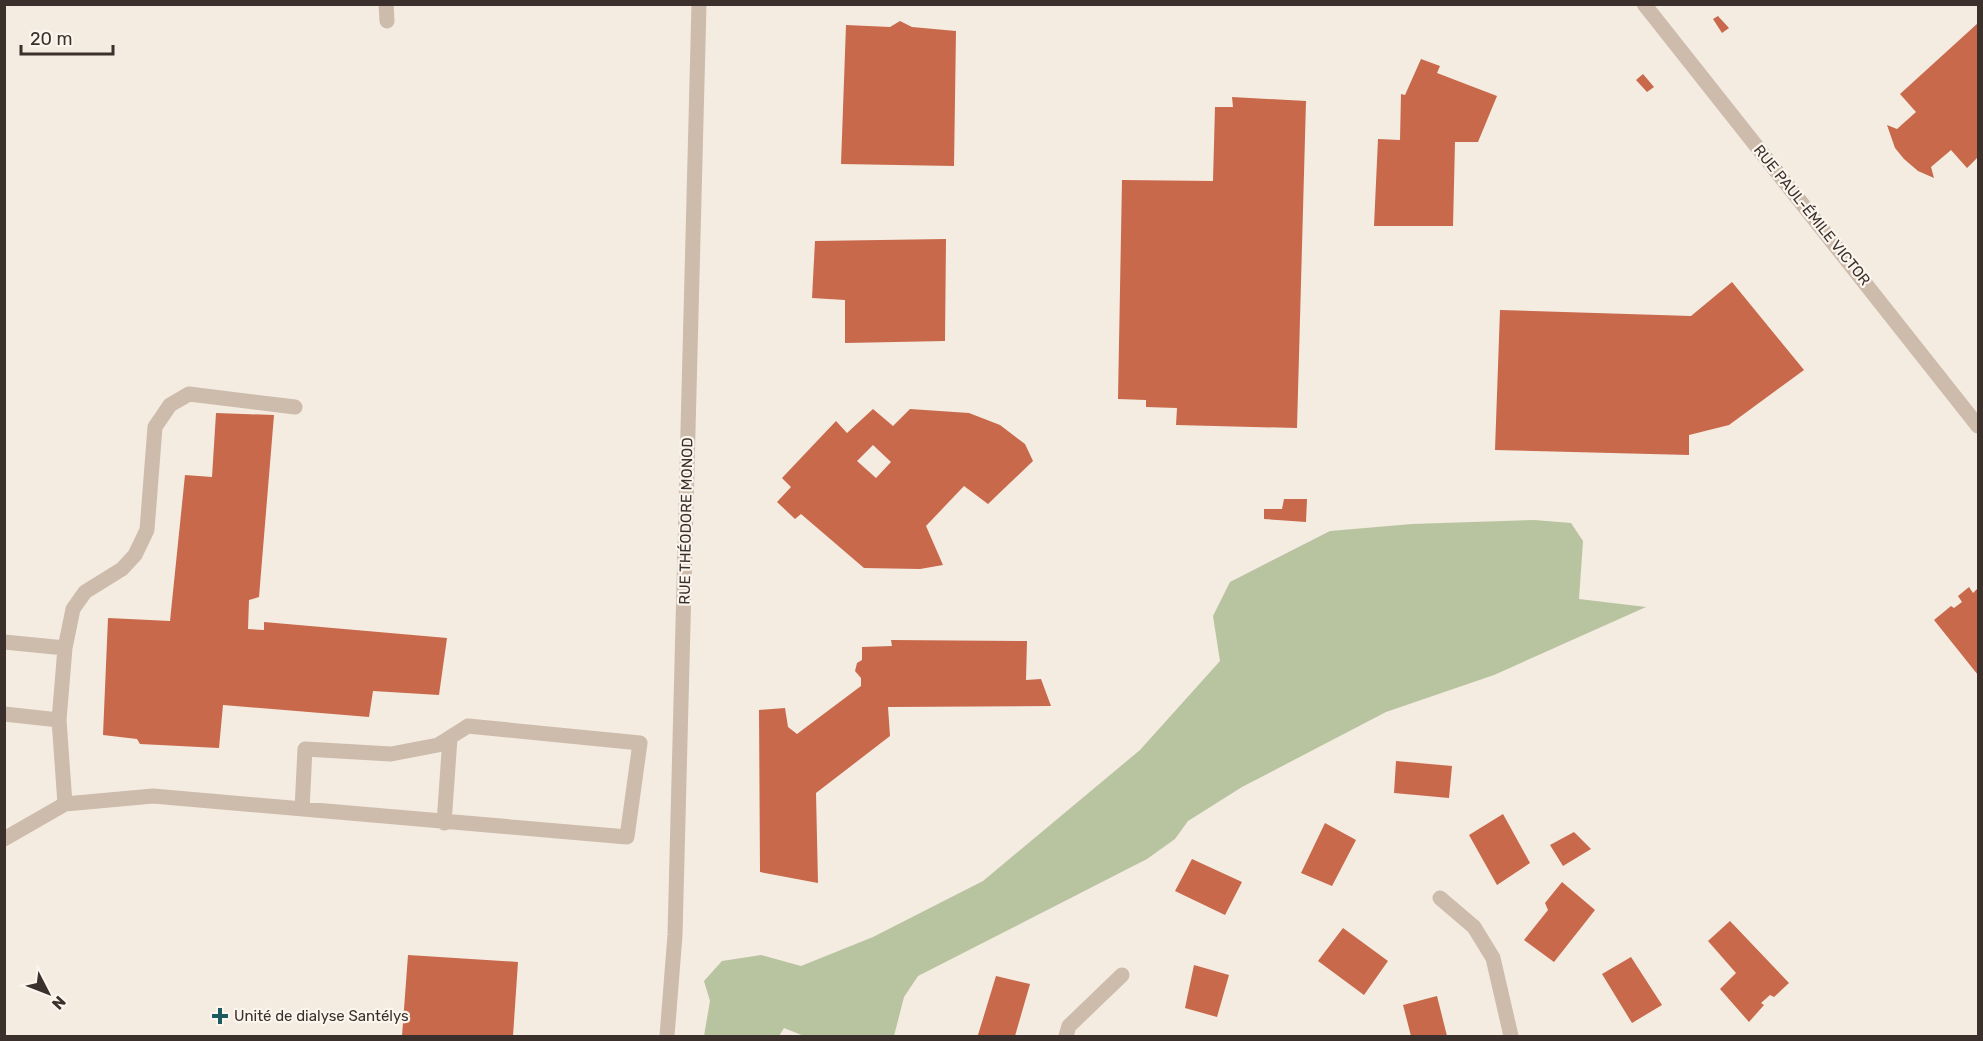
<svg xmlns="http://www.w3.org/2000/svg" width="1983" height="1041" font-family="Rubik,sans-serif">
<style>
.green{fill:#b8c4a0}
.building{fill:#c8694b;fill-rule:evenodd}
.lines{fill:none;stroke-linecap:round;stroke-linejoin:round}
.service{stroke:#cdbbac;stroke-width:15}
.minor{stroke:#cdbbac;stroke-width:15}
.poi-dot{fill:#1f5a5e;stroke:#fbf5ee;stroke-width:2}
.labels{text-anchor:middle;dominant-baseline:central;stroke-width:4.5;stroke-linejoin:round;paint-order:stroke}
.street-label{font-size:15px;fill:#3b302b;stroke:#fbf5ee}
.poi-label{font-size:15px;fill:#3b302b;stroke:#fbf5ee;text-anchor:start}
</style>
<rect width="100%" height="100%" fill="#f4ebe1"/>
<!-- green -->
<path class="green" d="M1534,520L1571,523L1583,541L1579,599L1646,607L1494,675L1386,712L1242,787L1188,821L1175,839L1147,859L918,976L904,997L894,1036H804L784,1028L779,1036H704L710,1001L704,981L722,961L761,955L801,966L873,937L983,881L1140,750L1220,661L1213,616L1230,582L1330,531L1412,524Z"/>
<!-- building -->
<path class="building" d="M1718,16L1729,28L1722,33L1713,19Z
M900,21L912,27L956,31L954,166L841,164L846,25L890,27Z
M1978,23V157L1967,168L1951,150L1931,167L1934,178L1918,171L1904,159L1895,148L1887,125L1897,129L1916,112L1900,94Z
M1421,59L1440,66L1437,73L1497,96L1478,142H1455L1453,226H1374L1378,139L1400,140L1401,94L1405,95Z
M1643,74L1654,87L1647,92L1636,80Z
M1232,97L1306,101L1297,428L1176,425L1177,408L1146,407V400L1118,399L1122,180L1213,181L1215,107H1233Z
M946,239L945,341L845,343V300L812,298L815,241Z
M1732,282L1804,370L1729,425L1689,435V455L1495,450L1500,310L1691,316Z
M873,409L893,426L910,409L969,413L1000,425L1025,444L1033,461L988,504L964,486L926,526L943,565L920,569L864,568L801,514L795,519L777,502L791,487L782,478L836,421L847,433ZM873,445L891,462L876,478L857,461Z
M216,413L274,415L259,597L249,600L248,629L264,630V622L447,638L439,695L373,691L369,717L223,705L219,748L140,744L137,739L103,735L108,618L170,621L185,475L212,477Z
M1284,499H1307L1306,522L1264,519V509H1282Z
M1969,587L1973,593L1978,588V675L1934,620L1951,606L1954,608L1962,602L1958,596Z
M891,640L1027,641L1026,680L1041,679L1051,706L888,707L890,736L816,793L818,883L760,872L759,710L785,708L788,727L797,734L861,686V678L855,671L857,663L862,660V647L892,646Z
M1396,761L1452,766L1449,798L1394,793Z
M1503,814L1530,863L1497,885L1469,835Z
M1325,823L1356,840L1332,886L1301,873Z
M1574,832L1591,849L1563,866L1550,845Z
M1192,859L1242,882L1225,915L1175,891Z
M1562,882L1595,910L1554,962L1524,940L1548,910L1545,903Z
M1730,921L1789,983L1774,997L1770,995L1761,1003L1764,1005L1749,1022L1720,989L1736,973L1708,941Z
M1343,928L1388,961L1364,995L1318,961Z
M408,955L518,962L513,1036H402Z
M1631,957L1662,1005L1632,1023L1602,974Z
M1194,965L1229,975L1217,1017L1185,1008Z
M996,976L1030,984L1015,1036L978,1035Z
M1437,996L1447,1036H1411L1403,1005Z"/>
<g class="lines">
<!-- service -->
<path class="service" d="M386,4L387,21
M4,642L65,648L59,720L65,804
M65,648L73,609L85,592L122,569L135,555L147,530L155,427L170,405L189,394L295,407
M4,714L59,720
M444,823L450,738
M4,839L65,804L153,796L627,837L640,743L468,726L438,745L391,754L305,749L302,809"/>
<!-- minor -->
<path class="minor" d="M1644,4L1978,426
M1440,898L1474,927L1493,958L1511,1036
M667,1036L675,935L699,4
M1066,1036L1069,1026L1122,975"/>
</g>
<!-- markers -->
<path class="poi-dot" d="M217 1007h6v6h6v6h-6v6h-6v-6h-6v-6h6z"/>
<g class="labels">
<!-- street labels -->
<g class="street-label">
<text transform="translate(1812 215) rotate(51)">RUE PAUL-ÉMILE VICTOR</text>
<text transform="translate(686 521) rotate(-89)">RUE THÉODORE MONOD</text>
</g>
<!-- poi labels -->
<g class="poi-label">
<text x="234" y="1016">Unité de dialyse Santélys</text>
</g>
</g>
<!-- border -->
<rect width="1983" height="1041" fill="none" stroke="#3b302b" stroke-width="12"/>
<!-- north arrow -->
<g transform="translate(48 993) rotate(132)" stroke="#fbf5ee" stroke-width="4.5" paint-order="stroke">
<path d="M0-4.5L10 22L0 15L-10 22Z" fill="#3b302b"/>
<text y="-9" font-size="16" font-weight="bold" text-anchor="middle" fill="#3b302b">N</text>
</g>
<!-- scale -->
<path d="M21 45v9h92v-9" fill="none" stroke="#3b302b" stroke-width="3"/>
<text x="30" y="45" font-size="18" fill="#3b302b" stroke="#fbf5ee" stroke-width="4.5" paint-order="stroke">20 m</text>
</svg>
